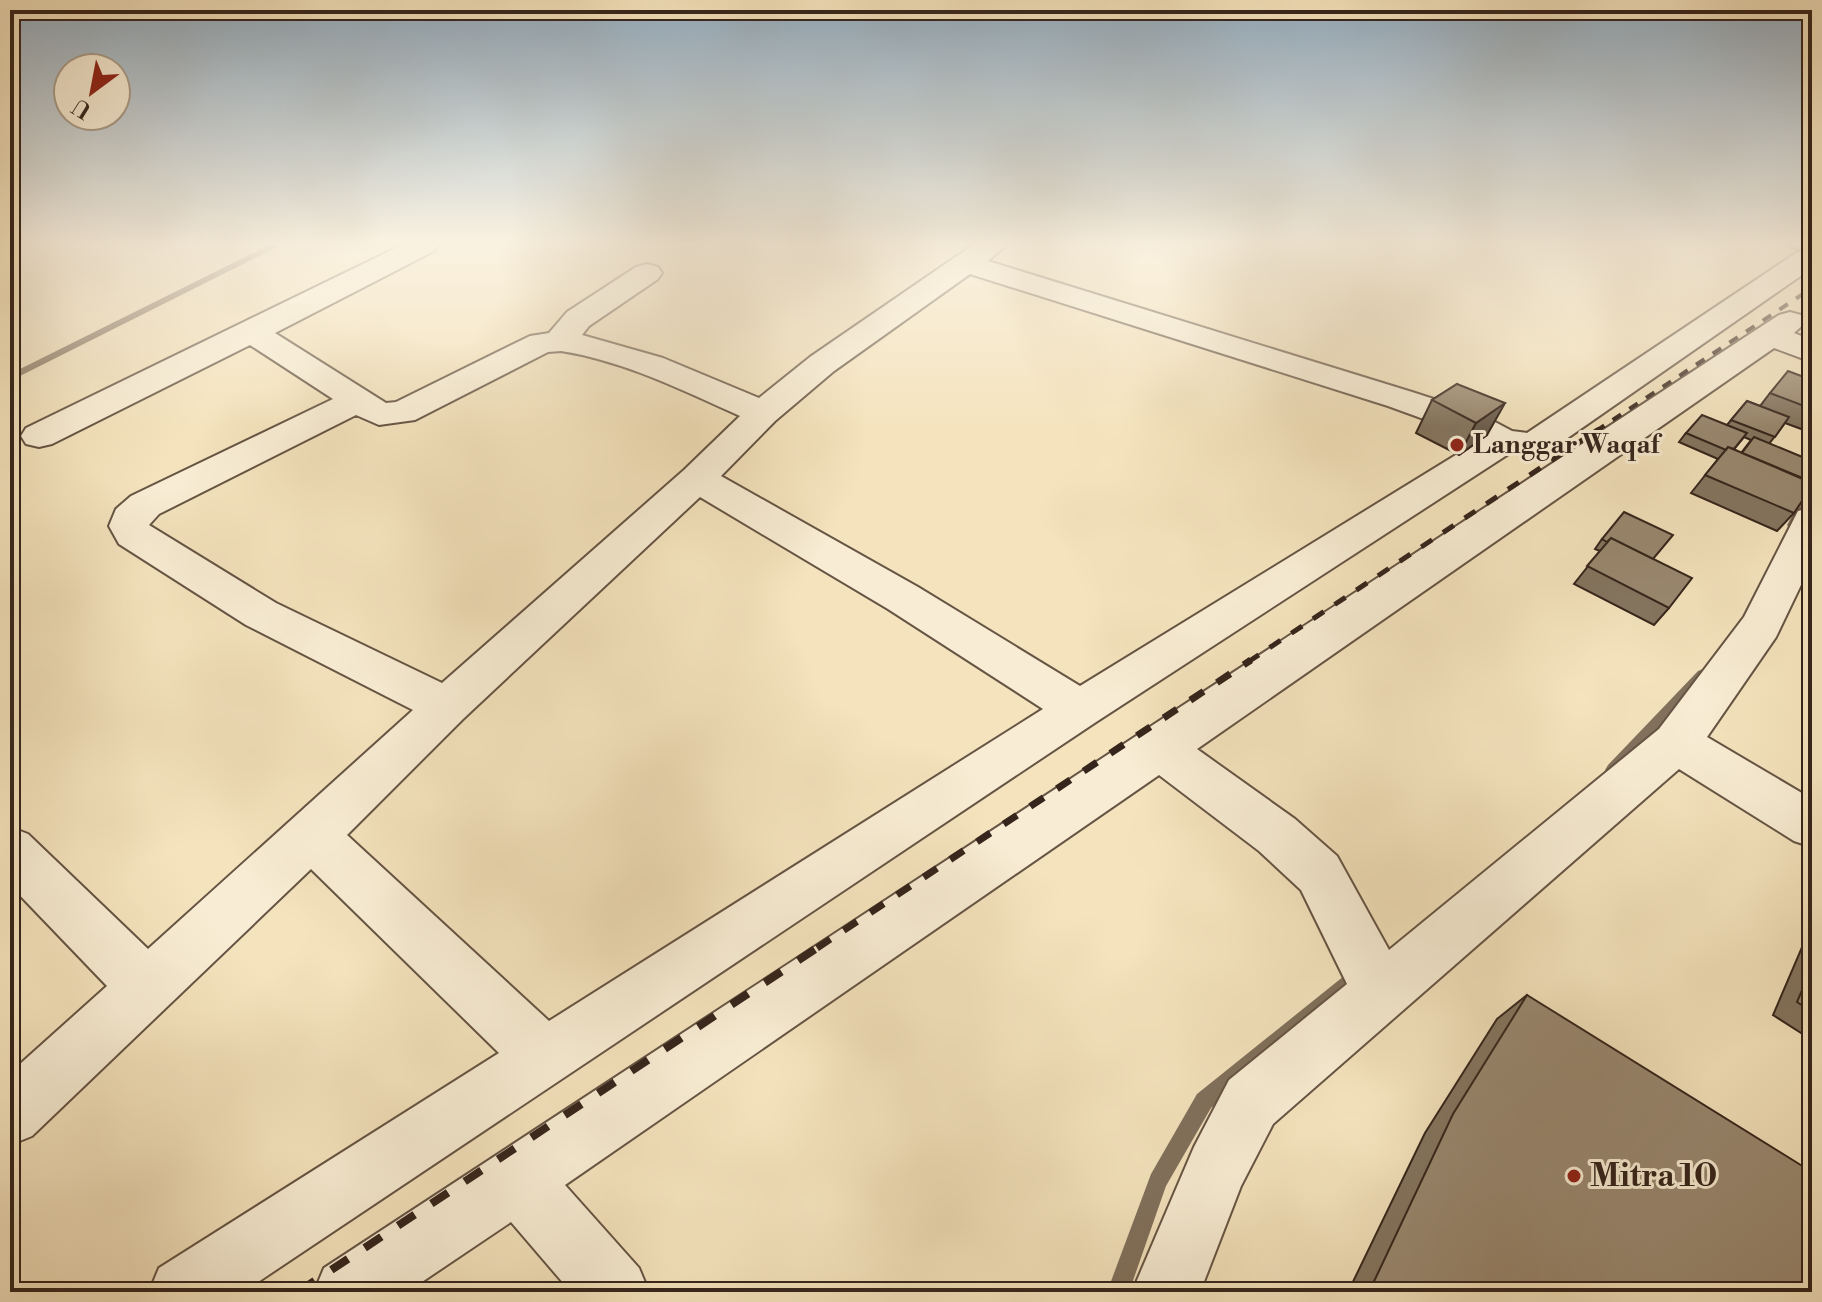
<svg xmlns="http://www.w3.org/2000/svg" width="1822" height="1302" font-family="'Libre Bodoni',serif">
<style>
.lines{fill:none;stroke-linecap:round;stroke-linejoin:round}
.stream{fill:#81705c;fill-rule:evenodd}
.street-casing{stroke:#665444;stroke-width:4}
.street{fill:#f8edd4;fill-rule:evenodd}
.rail-far3{stroke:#36251c;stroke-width:4;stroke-dasharray:10 10;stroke-linecap:butt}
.rail-far2{stroke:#36251c;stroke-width:5;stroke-dasharray:13 13;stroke-linecap:butt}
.rail-far1{stroke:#36251c;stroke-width:7;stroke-dasharray:16 16;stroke-linecap:butt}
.rail{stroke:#36251c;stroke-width:8;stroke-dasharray:20 20;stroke-linecap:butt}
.wall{fill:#847560;stroke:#36251c;stroke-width:2;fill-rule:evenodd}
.shaded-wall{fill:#6b5f4e;stroke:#36251c;stroke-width:2}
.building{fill:#998870;stroke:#36251c;stroke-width:2}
.poi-dot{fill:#8f2418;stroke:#f8edd4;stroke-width:3}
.labels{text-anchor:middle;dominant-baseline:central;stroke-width:6;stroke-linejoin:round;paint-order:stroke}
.poi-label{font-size:26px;font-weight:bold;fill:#36251c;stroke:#f8edd4;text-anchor:start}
.near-poi-label{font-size:32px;font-weight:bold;fill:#36251c;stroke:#f8edd4;text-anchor:start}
</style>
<rect width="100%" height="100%" fill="#f4e3bd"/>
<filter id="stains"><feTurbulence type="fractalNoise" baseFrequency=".0025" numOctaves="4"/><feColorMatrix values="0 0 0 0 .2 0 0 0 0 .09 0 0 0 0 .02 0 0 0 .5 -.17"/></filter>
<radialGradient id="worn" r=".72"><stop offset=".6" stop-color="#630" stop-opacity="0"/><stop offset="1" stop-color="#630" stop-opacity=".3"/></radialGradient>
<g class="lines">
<!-- stream -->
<path class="stream" d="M269,245H281L10,381V374Z
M1812,487C1812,502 1807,521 1793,529L1789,528L1787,525L1808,488Z
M1703,669L1708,671L1710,675L1708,679L1618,775L1613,777L1608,775L1605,770L1608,765L1698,671Z
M1360,965L1366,968L1369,974L1366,980L1211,1108L1166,1186L1129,1292H1107L1151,1174L1197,1094L1354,968Z"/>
<defs>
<path id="street" d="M402,245H438L434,251L275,333L386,403L396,402L530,336L549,333L567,312L636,267L647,264L658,267L662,273L658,279L589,326L582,335L663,358L759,398L810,357L973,245H1006L988,261L1412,392L1480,414L1512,431L1527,433L1802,249L1812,246V268L1546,453L1533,456L1510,453L1096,722L243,1292H149L159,1268L499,1053L311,869L32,1136L10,1145V1073L107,986L10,885V827L28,834L148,949L413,710L246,625L119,544L109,526L116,509L131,496L333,399L250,345L52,444L39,447L26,444L21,436L26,428ZM970,274L1388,406L1454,430L1477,442L1080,686L918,587L721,476L775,421L834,371ZM561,351C624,361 682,390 740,416L684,470L442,683L276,603L149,525L159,514L356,415L379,425L415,420L548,352ZM700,497L888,609L1043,709L549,1021L347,835L463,719Z
M1790,312L1801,315L1806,322L1794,333L1812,340V362L1774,348L1197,749L1295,819L1337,856L1389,950L1659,729L1744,617L1798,511L1812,507V562L1776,637L1707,737L1812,799V847L1794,841L1679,769L1273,1124L1241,1186L1200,1292H1132L1194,1147L1229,1080L1347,984L1301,890L1259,851L1159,775L565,1185L639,1268L649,1292H571L511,1222L407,1292H314L324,1268L1759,328L1779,315Z"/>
</defs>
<!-- street casing -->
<use href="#street" class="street-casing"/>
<!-- street -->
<use href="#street" class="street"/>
<!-- rail-far3 -->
<path class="rail-far3" d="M1596,431L1812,288"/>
<!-- rail-far2 -->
<path class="rail-far2" d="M1248,662L1599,429"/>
<!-- rail-far1 -->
<path class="rail-far1" d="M817,948L1251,660"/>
<!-- rail -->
<path class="rail" d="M298,1292L820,946"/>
</g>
<!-- wall -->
<path class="wall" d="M1784,245H1812L1803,252Z
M1812,380V433L1785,423L1769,444L1805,480L1794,513L1777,531L1691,493L1718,459L1679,442L1686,433L1727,425L1747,401L1760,406L1770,393ZM1744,437L1751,440L1741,453L1734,449Z
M1457,384L1487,435L1459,455L1416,433L1432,400Z
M1602,539L1653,559L1669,608L1654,625L1574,584L1600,551L1595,549Z
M1812,929V1040L1773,1015L1809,931Z
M1527,995L1812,1292H1348L1425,1133L1497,1019Z"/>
<!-- shaded-wall -->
<path class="shaded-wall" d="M1505,403L1487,435L1459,455L1476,423Z"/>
<!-- building -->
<path class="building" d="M1788,371L1812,380V409L1770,393Z
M1457,384L1505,403L1476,423L1432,400Z
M1747,401L1789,417L1775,437L1731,420Z
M1702,415L1747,433L1734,449L1728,447L1726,450L1686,433Z
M1754,437L1812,461V470L1805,480L1742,453Z
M1728,447L1812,482V486L1794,513L1705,475Z
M1624,512L1673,535L1653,559L1611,538L1607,542L1602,539Z
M1611,538L1692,578L1669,608L1587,566Z
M1812,967V1012L1797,1002Z
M1527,995L1812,1172V1292H1369L1453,1114Z"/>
<!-- sky -->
<linearGradient id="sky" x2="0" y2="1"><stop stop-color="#93adc1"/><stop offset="0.57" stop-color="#faf2e1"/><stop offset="1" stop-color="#faf2e1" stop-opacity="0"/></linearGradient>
<rect width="1822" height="427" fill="url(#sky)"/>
<!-- markers -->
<g class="poi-dot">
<circle cx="1457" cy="445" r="8"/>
<circle cx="1574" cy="1176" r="8"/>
</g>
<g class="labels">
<!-- poi labels -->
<g class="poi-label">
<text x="1473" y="445">Langgar Waqaf</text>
</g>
<!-- near-poi labels -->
<g class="near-poi-label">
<text x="1590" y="1176">Mitra 10</text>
</g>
</g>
<!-- margin -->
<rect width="1822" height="1302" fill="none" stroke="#f4e3bd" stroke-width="40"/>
<rect x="12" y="12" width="1798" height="1278" fill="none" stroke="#36251c" stroke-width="4"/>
<rect x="20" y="20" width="1782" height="1262" fill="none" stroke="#36251c" stroke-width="2"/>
<!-- north arrow -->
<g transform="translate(92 92) rotate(212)"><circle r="38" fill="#f8edd4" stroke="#aa9d8a" stroke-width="2"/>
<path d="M0-6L14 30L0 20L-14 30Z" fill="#8f2418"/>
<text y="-12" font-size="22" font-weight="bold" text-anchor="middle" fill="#36251c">U</text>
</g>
<rect width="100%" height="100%" filter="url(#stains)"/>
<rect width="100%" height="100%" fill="url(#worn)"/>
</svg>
